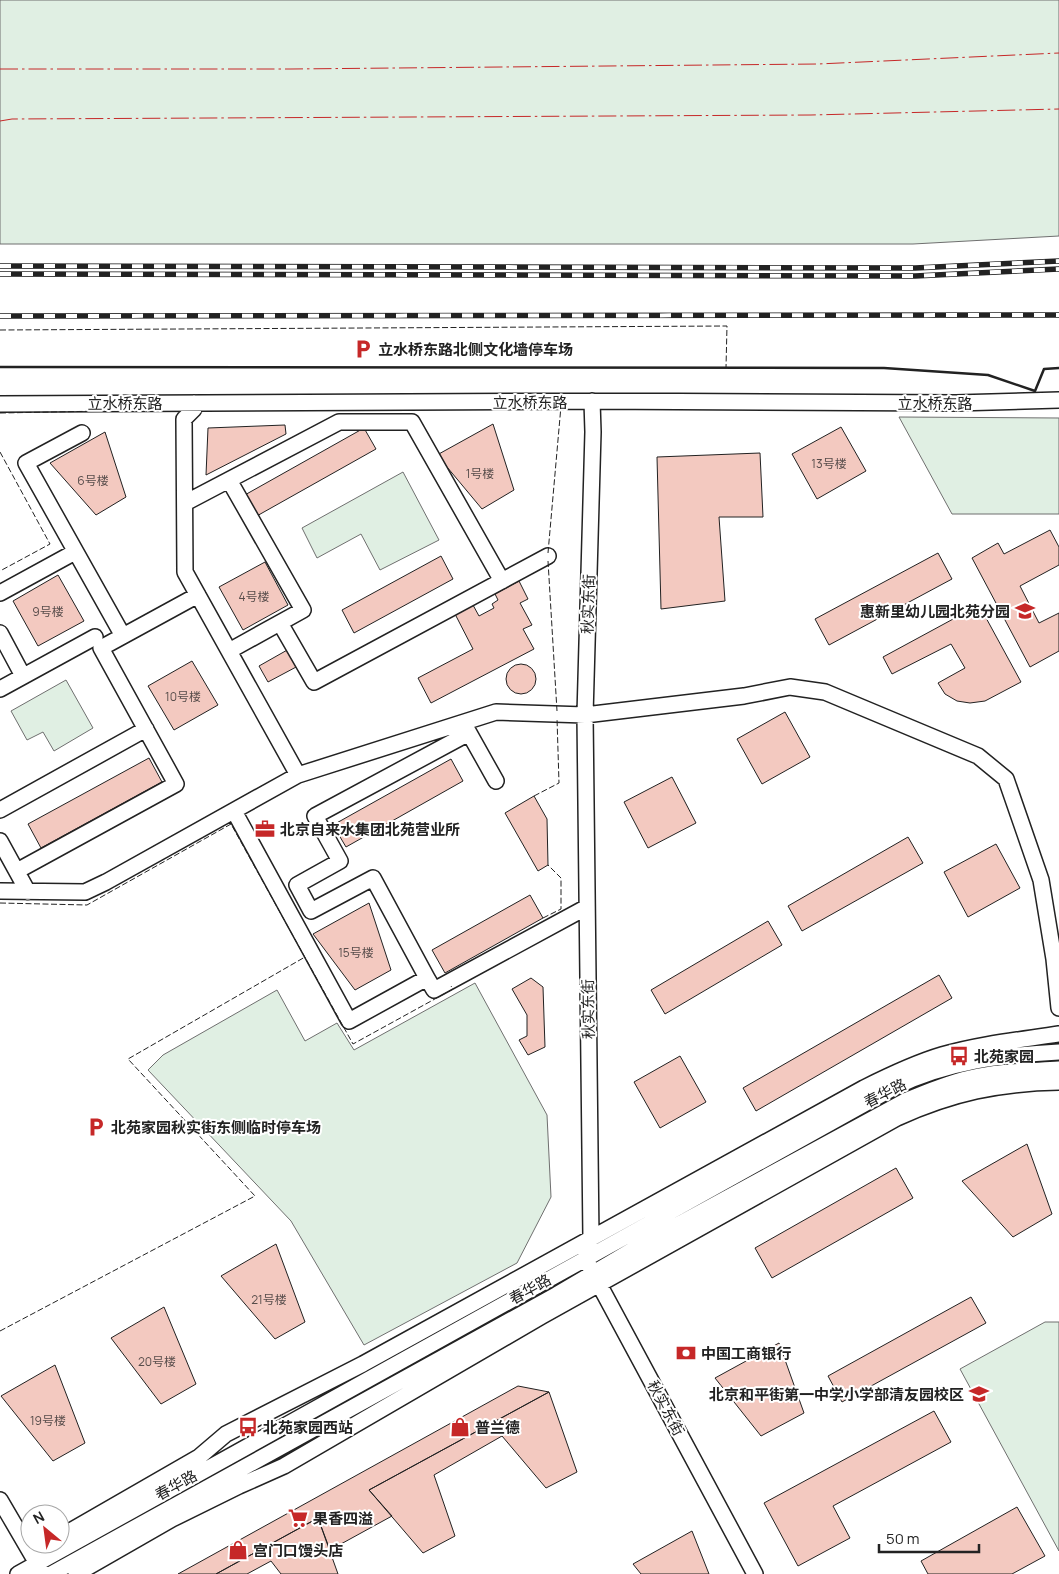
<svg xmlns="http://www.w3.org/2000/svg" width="1059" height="1574" font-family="Manrope,'Noto Sans SC',sans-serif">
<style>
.green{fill:#e0efe3;stroke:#6f6f6f}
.building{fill:#f3c9c0;stroke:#222}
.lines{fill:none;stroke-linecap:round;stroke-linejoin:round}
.minor-casing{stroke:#222;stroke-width:18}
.minor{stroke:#fff;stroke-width:15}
.rail-casing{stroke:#222;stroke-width:5.5}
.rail{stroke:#fff;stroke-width:4;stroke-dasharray:11;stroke-linecap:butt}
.fence{stroke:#222;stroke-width:1;stroke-dasharray:6 2.5;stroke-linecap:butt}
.wall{stroke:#222;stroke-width:2.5}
.power{stroke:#c62828;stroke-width:1;stroke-dasharray:18 4 2.5 4;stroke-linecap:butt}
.labels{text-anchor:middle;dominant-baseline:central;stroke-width:4;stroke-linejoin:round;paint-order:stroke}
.number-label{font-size:12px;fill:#564c4a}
.poi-label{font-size:15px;font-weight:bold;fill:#222;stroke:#fff;text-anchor:start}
.street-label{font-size:15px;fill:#222;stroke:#fff}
</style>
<rect width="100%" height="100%" fill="#fff"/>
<!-- green -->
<path class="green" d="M0,0H1059V236L913,244H0Z
M899,417L1059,418V514H952Z
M403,472L439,540L380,570L361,534L317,558L302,528Z
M66,680L93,728L54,751L43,732L27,740L11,711Z
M475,983L547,1115L551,1197L517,1263L364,1345L291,1221L148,1070L163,1055L277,990L305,1041L337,1023L354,1050Z
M1045,1322H1059V1551L960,1369Z"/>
<!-- building -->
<path class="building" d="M493,424L514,490L482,509L437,455Z
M285,425L286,434L206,475L208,428Z
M841,427L866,471L817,499L792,454Z
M364,428L376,449L255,517L243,496Z
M105,432L126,497L96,515L50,463Z
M760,453L763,517H719L725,601L661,609L657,457Z
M1050,530L1059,547V565L1020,586L1039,623L1059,613V651L1030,667L972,558L998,543L1004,554Z
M938,553L952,579L829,645L815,619Z
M441,556L453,579L354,633L342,610Z
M265,562L288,605L243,630L219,587Z
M58,575L84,621L38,646L13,601Z
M519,581L528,599L520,603L532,625L523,629L534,649L431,703L418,678L473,649L455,614L473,605L479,616L494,608L492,604L498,600L495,594Z
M979,605L1021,682L985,701L970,703L957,701L945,694L938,683L965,668L951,644L892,674L883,657Z
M289,649L298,666L268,682L259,666Z
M192,661L218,705L174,730L148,686Z
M506 679a15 15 0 1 1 30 0a15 15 0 1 1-30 0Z
M785,712L810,757L762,784L737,739Z
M149,758L162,782L41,848L28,824Z
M451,759L463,781L346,847L333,825Z
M672,777L696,823L648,848L624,802Z
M534,796L547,819L548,865L538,871L505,813Z
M908,837L923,863L802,931L788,906Z
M996,844L1020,888L968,917L944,872Z
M530,895L543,918L445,973L432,950Z
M369,903L391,970L355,990L313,934Z
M768,921L782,945L665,1014L651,990Z
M939,975L952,998L756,1111L743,1088Z
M531,978L543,987L545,1047L528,1055L519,1040L527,1036V1015L512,989Z
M680,1056L706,1102L660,1128L634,1082Z
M1027,1144L1052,1214L1013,1237L962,1181Z
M896,1168L913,1198L772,1278L755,1248Z
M276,1244L305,1322L275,1339L221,1276Z
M971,1297L986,1323L842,1402L828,1376Z
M164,1307L196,1384L161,1404L111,1338Z
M779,1343L804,1413L761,1436L715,1378Z
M55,1365L85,1443L53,1461L1,1396Z
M518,1386L549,1392L369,1490L392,1516L330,1550L318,1518L216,1574H178Z
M549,1392L577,1472L546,1488L502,1436L434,1475L455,1536L423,1553L369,1490Z
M934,1411L951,1442L833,1506L850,1538L798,1566L764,1503Z
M1017,1507L1045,1556L1012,1574H928L921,1561Z
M318,1518L338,1574H281L271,1561L247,1574H216Z
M692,1531L709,1574H641L633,1564Z"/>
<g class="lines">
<defs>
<path id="minor" d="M592,401L593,432L585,715L591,1239L585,1258L755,1574
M194,403V409L184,419L185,572L298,775
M0,404L592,401L956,403L1059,400
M82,433L26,463L123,636
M185,503L339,422H412L502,581
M0,593L75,552
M280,623L314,682L548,556
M0,633L23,676
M229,651L303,610L229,480
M0,689L95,637
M464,724L496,781
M0,810L146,729
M234,811L349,1021L427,978L434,990L587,907
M0,841L28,892
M17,871L176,784L101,648L198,595
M0,891L85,892L106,882L298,775L496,712L585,715L744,696L790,687L825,692L978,756L1006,779L1041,880L1054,959L1059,1008
M427,978L373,878L311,911L297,885L340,861L315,816L469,733
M0,1500L42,1572
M60,1537L199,1457L226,1434L363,1364L864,1088C890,1075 915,1063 942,1055C980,1044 1020,1040 1059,1034
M31,1553L47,1544
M18,1574L895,1087C947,1062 1001,1055 1059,1052
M51,1574L556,1295L646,1242L905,1101C926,1092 948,1083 970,1078C999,1071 1030,1071 1059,1069
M76,1574L172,1519L239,1486L284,1466L542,1316L897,1118C952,1093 999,1083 1059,1082"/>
</defs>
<!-- minor casing -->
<use href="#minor" class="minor-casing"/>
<!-- minor -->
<use href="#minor" class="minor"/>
<defs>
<path id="rail" d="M0,266L915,268L1059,261
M0,274L915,276L1059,269
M0,316L1059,315"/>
</defs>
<!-- rail casing -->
<use href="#rail" class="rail-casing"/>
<!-- rail -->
<use href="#rail" class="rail"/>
<!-- fence -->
<path class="fence" d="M0,330L727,326L726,368
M0,413L105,411
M0,452L50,544L0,571
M548,553L561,406
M548,561L557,711
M534,796L559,783L557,718
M0,903L87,905L231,824L353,1044L453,989L451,986
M543,918L561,909V878L548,865
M0,1331L255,1196L128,1059L305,957"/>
<!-- wall -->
<path class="wall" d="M0,367L884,368L988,375L1035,391L1044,369L1059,368"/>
<!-- power -->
<path class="power" d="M0,69H291L818,64L1059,53
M0,121L12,119L811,115L1059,109"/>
</g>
<!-- icons -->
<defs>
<symbol id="parking-bare" viewBox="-9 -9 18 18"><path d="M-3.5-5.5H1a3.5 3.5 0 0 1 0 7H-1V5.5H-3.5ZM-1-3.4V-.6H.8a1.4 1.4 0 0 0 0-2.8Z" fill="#c62828" stroke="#fff" stroke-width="2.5" paint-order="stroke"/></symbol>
<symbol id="school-bare" viewBox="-9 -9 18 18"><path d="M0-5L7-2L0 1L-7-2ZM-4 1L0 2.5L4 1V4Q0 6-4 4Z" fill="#c62828" stroke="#fff" stroke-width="2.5" paint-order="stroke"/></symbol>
<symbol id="office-bare" viewBox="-9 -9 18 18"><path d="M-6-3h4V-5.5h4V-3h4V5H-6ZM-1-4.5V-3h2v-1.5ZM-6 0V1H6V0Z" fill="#c62828" stroke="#fff" stroke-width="2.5" paint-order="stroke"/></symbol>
<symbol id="bus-bare" viewBox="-9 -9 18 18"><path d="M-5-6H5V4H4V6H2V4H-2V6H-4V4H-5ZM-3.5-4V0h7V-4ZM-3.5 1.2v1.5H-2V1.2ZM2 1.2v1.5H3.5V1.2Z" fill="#c62828" stroke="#fff" stroke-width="2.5" paint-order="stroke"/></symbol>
<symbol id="bank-bare" viewBox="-9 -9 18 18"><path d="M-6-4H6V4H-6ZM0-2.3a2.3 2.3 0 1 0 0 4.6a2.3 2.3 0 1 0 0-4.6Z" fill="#c62828" stroke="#fff" stroke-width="2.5" paint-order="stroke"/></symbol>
<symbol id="shop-bare" viewBox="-9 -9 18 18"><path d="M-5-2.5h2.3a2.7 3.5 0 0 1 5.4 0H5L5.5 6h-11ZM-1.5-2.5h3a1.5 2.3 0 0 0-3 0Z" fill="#c62828" stroke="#fff" stroke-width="2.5" paint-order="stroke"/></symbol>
<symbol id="supermarket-bare" viewBox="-9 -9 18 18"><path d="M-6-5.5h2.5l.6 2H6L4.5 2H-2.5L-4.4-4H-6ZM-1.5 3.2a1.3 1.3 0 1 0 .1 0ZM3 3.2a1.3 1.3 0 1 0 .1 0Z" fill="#c62828" stroke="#fff" stroke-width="2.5" paint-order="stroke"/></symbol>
</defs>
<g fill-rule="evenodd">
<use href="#parking-bare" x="349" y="335" width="28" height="28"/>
<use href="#school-bare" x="1011" y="597" width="28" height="28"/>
<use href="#office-bare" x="251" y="815" width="28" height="28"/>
<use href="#bus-bare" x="945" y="1042" width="28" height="28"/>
<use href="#parking-bare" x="82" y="1113" width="28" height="28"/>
<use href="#bank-bare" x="672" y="1339" width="28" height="28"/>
<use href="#school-bare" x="965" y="1380" width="28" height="28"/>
<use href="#bus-bare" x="234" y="1413" width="28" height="28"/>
<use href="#shop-bare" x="446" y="1413" width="28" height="28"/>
<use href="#supermarket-bare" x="284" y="1504" width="28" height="28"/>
<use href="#shop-bare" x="224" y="1536" width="28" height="28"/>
</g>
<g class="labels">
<!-- number labels -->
<g class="number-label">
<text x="829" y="463">13号楼</text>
<text x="480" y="473">1号楼</text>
<text x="93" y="480">6号楼</text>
<text x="254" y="596">4号楼</text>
<text x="48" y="611">9号楼</text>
<text x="183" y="696">10号楼</text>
<text x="356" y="952">15号楼</text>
<text x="269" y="1299">21号楼</text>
<text x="157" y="1361">20号楼</text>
<text x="48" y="1420">19号楼</text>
</g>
<!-- poi labels -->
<g class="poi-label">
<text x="378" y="349">立水桥东路北侧文化墙停车场</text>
<text x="1010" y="611" text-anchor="end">惠新里幼儿园北苑分园</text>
<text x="280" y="829">北京自来水集团北苑营业所</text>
<text x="974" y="1056">北苑家园</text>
<text x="111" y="1127">北苑家园秋实街东侧临时停车场</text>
<text x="701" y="1353">中国工商银行</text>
<text x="964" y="1394" text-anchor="end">北京和平街第一中学小学部清友园校区</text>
<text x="263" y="1427">北苑家园西站</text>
<text x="475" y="1427">普兰德</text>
<text x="313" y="1518">果香四溢</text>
<text x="253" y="1550">宫门口馒头店</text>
</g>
<!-- street labels -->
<g class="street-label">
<text x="530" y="402">立水桥东路</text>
<text x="125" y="403">立水桥东路</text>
<text x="935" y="403">立水桥东路</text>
<text transform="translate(588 604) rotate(-88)">秋实东街</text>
<text transform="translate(588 1009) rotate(-91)">秋实东街</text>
<text transform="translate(885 1093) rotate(-27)">春华路</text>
<text transform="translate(530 1289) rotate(-29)">春华路</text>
<text transform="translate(666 1408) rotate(62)">秋实东街</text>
<text transform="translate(176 1485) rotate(-29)">春华路</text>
</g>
</g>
<!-- north arrow -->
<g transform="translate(45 1529) rotate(331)"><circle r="24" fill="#ffffff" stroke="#a7a7a7"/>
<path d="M0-4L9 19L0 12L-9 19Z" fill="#c62828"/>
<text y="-8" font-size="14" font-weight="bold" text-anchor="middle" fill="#222222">N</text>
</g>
<!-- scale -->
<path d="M879 1544v8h100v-8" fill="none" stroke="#222222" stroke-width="2.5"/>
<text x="886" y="1544" font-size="15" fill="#222222" stroke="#ffffff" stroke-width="4" paint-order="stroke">50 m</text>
</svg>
